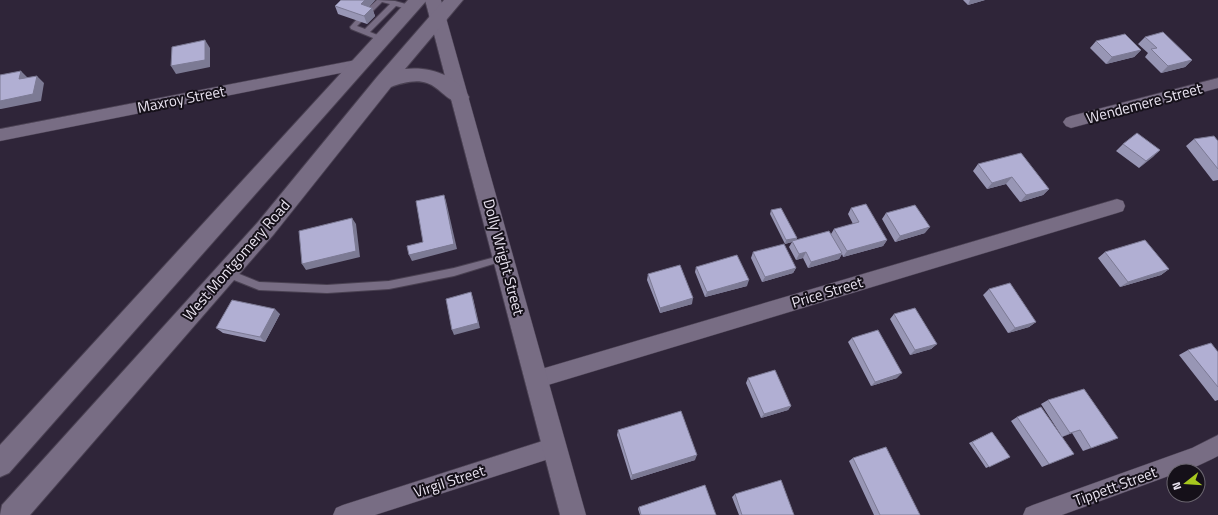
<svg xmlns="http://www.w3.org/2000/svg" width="1218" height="515" font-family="'Titillium Web',sans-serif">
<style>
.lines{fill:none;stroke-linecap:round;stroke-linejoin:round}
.service-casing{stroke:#4a4152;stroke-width:2}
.minor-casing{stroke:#4a4152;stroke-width:1}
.tertiary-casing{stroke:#4a4152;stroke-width:1}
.secondary-casing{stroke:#4a4152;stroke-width:2}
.service{fill:#786d84;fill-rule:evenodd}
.minor{fill:#786d84;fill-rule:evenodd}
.tertiary{fill:#786d84;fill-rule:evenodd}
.secondary{fill:#786d84;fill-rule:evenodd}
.wall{fill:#9896b5}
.shaded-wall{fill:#7c7a94}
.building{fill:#b1afd3;stroke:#7c7a94}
.labels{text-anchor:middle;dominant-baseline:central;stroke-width:4;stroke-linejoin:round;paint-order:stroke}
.street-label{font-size:15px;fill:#eae4f1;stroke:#151019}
</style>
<rect width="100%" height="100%" fill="#2f2539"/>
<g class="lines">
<defs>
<path id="service" d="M377,0L395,1L413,6L414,8L411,10L396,6L370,32L385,38L386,40L383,42L351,29L350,27L357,19H359L362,21L357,26L365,29L390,4L382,2L369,15H365V11Z
M503,255L506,256L507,258L506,260L503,261L454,276L389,289L327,293L259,290L224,276L223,273L224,270L227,269L259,282L327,285L389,281L454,268Z"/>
<path id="minor" d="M361,59L366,60L368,64L366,68L0,141V129Z
M1218,78V88L1071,128L1066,126L1063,122L1066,118L1071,116Z
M1117,199L1123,201L1125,206L1123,211L1117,213L538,388L531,385L529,379L531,373L538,370Z
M1218,435V456C1204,463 1190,471 1174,471V474L1062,515H1023L1026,508L1033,505L1192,448Z
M555,437L562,440L565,447L562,454L555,457L375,515H333L336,508L343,505Z"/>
<path id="tertiary" d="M425,0H441L586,515H560Z"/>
<path id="secondary" d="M408,0H427L9,473L0,477V445Z
M444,0H463L405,69C429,66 457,75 469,97L467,102C450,107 442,88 427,83C416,79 402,83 391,87L274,234L30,515H0L2,505L258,222L377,77Z"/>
</defs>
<!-- service casing -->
<use href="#service" class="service-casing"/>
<!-- minor casing -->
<use href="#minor" class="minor-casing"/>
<!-- tertiary casing -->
<use href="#tertiary" class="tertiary-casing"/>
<!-- secondary casing -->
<use href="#secondary" class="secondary-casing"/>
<!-- service -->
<use href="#service" class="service"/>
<!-- minor -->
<use href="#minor" class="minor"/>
<!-- tertiary -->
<use href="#tertiary" class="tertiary"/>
<!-- secondary -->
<use href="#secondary" class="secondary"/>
</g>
<!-- wall -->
<path class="wall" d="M341,0H375L369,7L372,8L375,16L367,24L338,14L335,6Z
M963,0H985L968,5Z
M1145,37L1192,60L1185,67L1161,73L1145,57L1148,53L1138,44Z
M1096,41L1141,50L1134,57L1106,64L1090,48Z
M1194,139L1218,141V180L1213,181L1186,146Z
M1123,144L1160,150L1139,168L1116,151Z
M978,164L1049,189L1043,195L1020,202L1006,184L987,189L973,171Z
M851,208L887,240L883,246L843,257L842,254L839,259L808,268L803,258L796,260L789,247L792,242L785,244L770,214L771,210L797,238L796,240L831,234L834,229L853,224L848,214Z
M886,213L925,233L895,242L882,219Z
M753,252L796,268L793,273L762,282L751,258Z
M1105,252L1169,269L1161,275L1120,287L1098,258Z
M696,267L747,286L705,297L695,272Z
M648,274L692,304L660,313L647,280Z
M989,289L1036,322L1029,327L1008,333L983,295Z
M280,314L265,342L223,333L216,328Z
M894,314L937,344L931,349L910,355L890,319Z
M852,338L897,378L871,386L848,342Z
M1188,350L1218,352V400L1215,401L1179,355Z
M748,378L791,406L788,410L761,418L746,383Z
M1048,400L1118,438L1083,451L1072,433L1062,437L1074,454L1042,467L1011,421L1017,417L1061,435L1041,404Z
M618,430L695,460L631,480L617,435Z
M992,432L1010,457L986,468L969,443Z
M853,458L920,515H874L849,461Z
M735,494L794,515H739L732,497Z
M639,507L716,515H640L638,509Z"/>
<!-- shaded-wall -->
<path class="shaded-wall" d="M365,0H375L364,12L361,4Z
M970,0H985L968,5Z
M372,8L375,16L367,24L364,16Z
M205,40L210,48V67L176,74L171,66Z
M1141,50L1134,57L1106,64L1112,57Z
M1192,60L1185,67L1161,73L1168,66Z
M21,71L28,78L19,79Z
M37,76L44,83L41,101L1,109H0V101Z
M1160,150L1153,157L1139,168L1146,161Z
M1012,177L1006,184L987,189L992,183Z
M1049,189L1043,195L1020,202L1026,195Z
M444,195L446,201L457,249L412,261L409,255L454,244Z
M352,218L356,224L360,257L306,270L302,264Z
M930,227L925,233L895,242L900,236Z
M797,238L795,241L785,244L786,240Z
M887,240L883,246L843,257L847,251Z
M806,252L803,258L796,260L799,254Z
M842,253L839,259L808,268L811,262Z
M796,268L793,273L762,282L765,277Z
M1169,269L1161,275L1120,287L1128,282Z
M749,280L747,286L705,297L707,292Z
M471,292L473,298L480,328L454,335L452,330Z
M693,298L692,304L660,313V308Z
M275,309L280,314L265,342L260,337Z
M1036,322L1029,327L1008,333L1015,328Z
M937,344L931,349L910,355L915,350Z
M902,373L897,378L871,386L875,382Z
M791,406L788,410L761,418L764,414Z
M1080,430L1072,433L1062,437L1070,433Z
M1118,438L1109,442L1083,451L1091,448Z
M697,455L695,460L631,480L632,475Z"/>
<!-- building -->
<path class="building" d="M341,0H365L361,4L372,8L364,16L335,6Z
M1163,32L1192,60L1168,66L1151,49L1157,48L1145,37Z
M1125,34L1141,50L1112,57L1096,41Z
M205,40V60L171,66L172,47Z
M21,71L19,79L37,76L33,94L0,101V75Z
M1137,133L1160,150L1146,161L1123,144Z
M1214,136L1218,141V169L1194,139Z
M1021,153L1049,189L1026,195L1012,177L992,183L978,164Z
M444,195L454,244L409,255L407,246L423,242L416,201Z
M866,204L887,240L847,251L834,229L859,222L851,208Z
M915,205L930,227L900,236L886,213Z
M781,208L797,238L786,240L771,210Z
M352,218L356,251L302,264L299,231Z
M829,231L842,253L811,262L806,252L799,254L792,241Z
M1145,240L1169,269L1128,282L1105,252Z
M784,244L796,268L765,277L753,252Z
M737,255L749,280L707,292L696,267Z
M680,265L693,298L660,308L648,274Z
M1010,283L1036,322L1015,328L989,289Z
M471,292L478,323L452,330L446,299Z
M232,300L275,309L260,337L216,328Z
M915,308L937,344L915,350L894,314Z
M878,330L902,373L875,382L852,338Z
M1211,343L1218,352V387L1188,350Z
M775,370L791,406L764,414L748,378Z
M1084,389L1118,438L1091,448L1080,430L1070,433L1048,400Z
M1041,407L1074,454L1049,464L1017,417Z
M681,411L697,455L632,475L618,430Z
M992,432L1010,457L989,467L972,442Z
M886,447L920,515H880L853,458Z
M781,480L794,515H742L735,494Z
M705,485L716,515H641L639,507Z"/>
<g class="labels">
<!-- street labels -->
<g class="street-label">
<text transform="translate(181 99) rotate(-11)">Maxroy Street</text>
<text transform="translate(1144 103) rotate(-15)">Wendemere Street</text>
<text transform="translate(504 257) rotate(75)">Dolly Wright Street</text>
<text transform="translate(236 260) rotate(-49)">West Montgomery Road</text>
<text transform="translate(827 292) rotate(-17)">Price Street</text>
<text transform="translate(449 481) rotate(-18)">Virgil Street</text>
<text transform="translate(1115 486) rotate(-20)">Tippett Street</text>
</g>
</g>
<!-- north arrow -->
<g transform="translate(1186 483) rotate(253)"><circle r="19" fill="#151019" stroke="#6a656f"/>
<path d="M0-3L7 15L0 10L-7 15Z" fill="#a7c81f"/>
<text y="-6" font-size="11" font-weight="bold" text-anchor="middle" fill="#eae4f1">N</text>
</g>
</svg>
